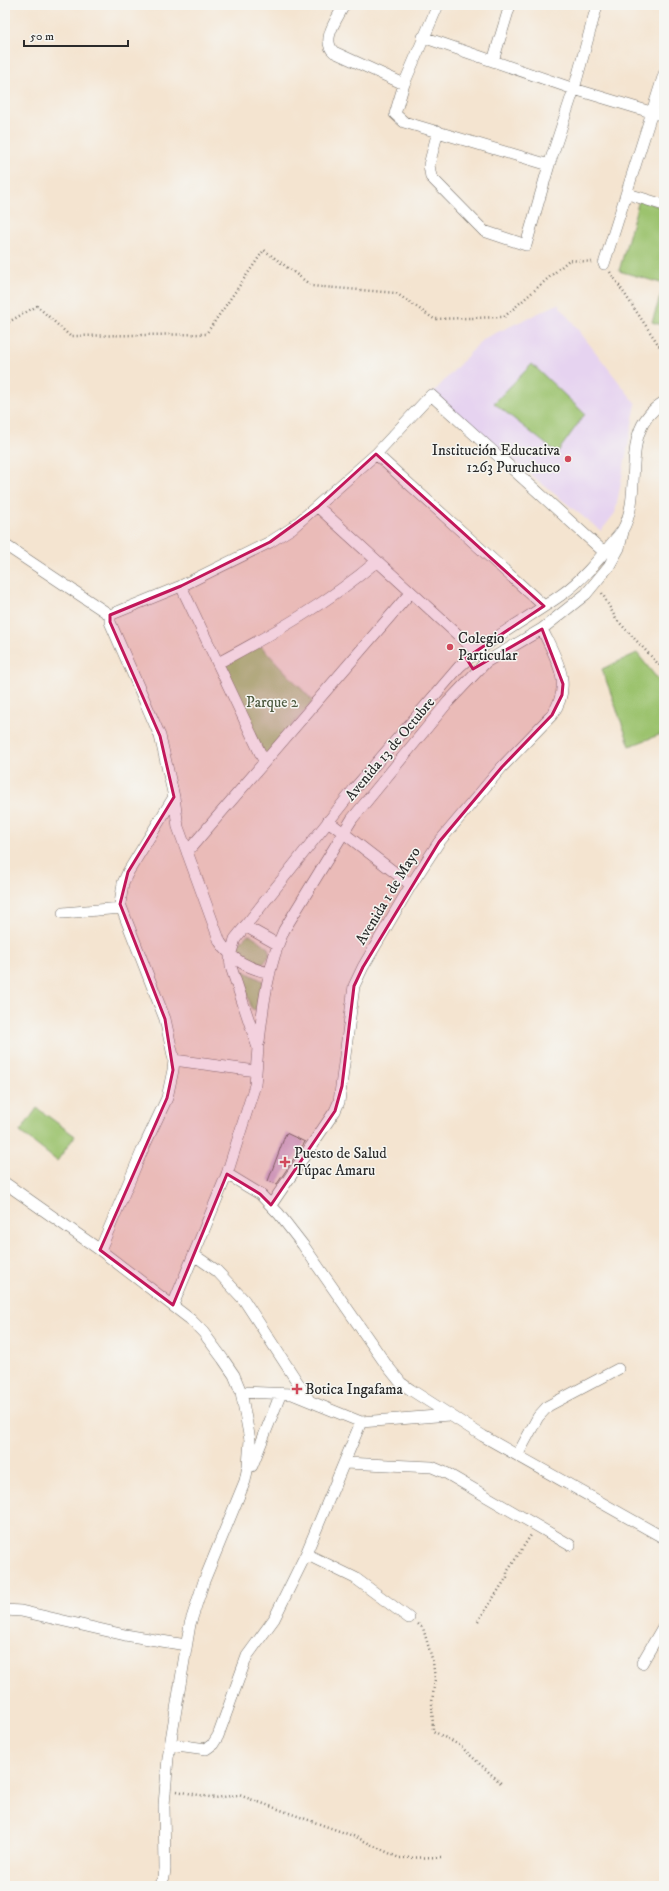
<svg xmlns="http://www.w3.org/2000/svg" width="669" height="1891" font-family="'IM FELL DW Pica',serif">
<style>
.built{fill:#e6d3f0}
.green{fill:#9cc36e;stroke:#64774c}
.building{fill:#c098c1}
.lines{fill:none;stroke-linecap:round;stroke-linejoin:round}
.street-casing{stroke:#716c65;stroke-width:12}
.path{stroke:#716c65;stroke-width:2.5;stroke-dasharray:1 3;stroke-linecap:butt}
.street{stroke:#fff;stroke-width:11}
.marked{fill:#c2185b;fill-opacity:0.2;stroke:#c2185b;stroke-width:3;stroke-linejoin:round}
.poi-dot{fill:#d1495b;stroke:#f6f6f2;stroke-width:1.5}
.labels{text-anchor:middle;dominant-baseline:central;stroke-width:3;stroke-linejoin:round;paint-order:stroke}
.poi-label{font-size:15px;fill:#2b2b2b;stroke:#f6f6f2;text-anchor:start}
.park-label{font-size:15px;fill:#4d593f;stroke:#f6f6f2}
.street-label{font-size:15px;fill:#2b2b2b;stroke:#f6f6f2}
</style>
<rect width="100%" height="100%" fill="#f6f6f2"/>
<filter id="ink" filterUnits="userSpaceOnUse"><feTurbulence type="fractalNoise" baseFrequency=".025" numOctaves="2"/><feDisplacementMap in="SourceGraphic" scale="8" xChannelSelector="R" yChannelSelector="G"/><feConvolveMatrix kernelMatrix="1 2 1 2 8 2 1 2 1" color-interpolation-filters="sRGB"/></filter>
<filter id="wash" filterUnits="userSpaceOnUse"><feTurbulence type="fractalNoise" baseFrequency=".012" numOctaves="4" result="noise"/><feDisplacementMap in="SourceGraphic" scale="16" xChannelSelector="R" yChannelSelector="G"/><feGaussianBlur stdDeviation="0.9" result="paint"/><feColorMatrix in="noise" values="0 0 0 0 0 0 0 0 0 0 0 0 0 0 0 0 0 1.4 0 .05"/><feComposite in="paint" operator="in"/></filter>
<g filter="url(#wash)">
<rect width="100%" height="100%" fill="#f4e4d0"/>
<!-- built -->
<path class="built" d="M558,304L636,404L615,513L601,531L431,395L483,339Z"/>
<!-- green -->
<path class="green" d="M639,200L664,208V284L619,271Z
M662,291L664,292V326L652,322Z
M532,364L585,414L557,453L494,403Z
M260,645L313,701L265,757L222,666Z
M637,653L664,687V733L630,746L602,669Z
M247,935H251L268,947L270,955L264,963C253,967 241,958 237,948L239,943Z
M242,970L263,981L256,1010L252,1009L239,972Z
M37,1108L75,1136L57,1161L20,1132Z"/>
<g id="blocks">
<!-- building -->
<path class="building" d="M286,1133L305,1142L277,1184L268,1181Z"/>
</g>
</g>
<g filter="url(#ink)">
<use href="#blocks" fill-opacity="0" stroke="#716c65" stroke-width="1"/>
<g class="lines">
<defs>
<path id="street" d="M344,5C338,18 320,40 334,52L404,84
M438,5L404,84L395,114L404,122L549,165
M423,37L574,89L664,116
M493,61L510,5
M438,131L429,165L431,177L484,231L526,245L549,165L574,89L597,5
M628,194L664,205
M604,264L664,74
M376,454L544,606
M318,507L480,655
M5,545L110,615
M181,586L264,761
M110,615L181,586L270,542L292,528L376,454L431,395L604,552
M110,615V622L160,736L174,797L178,827L220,942C233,961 248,968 270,973
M218,663C274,633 328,603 377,561
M328,821L411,885
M187,852L411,592
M63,913L121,908
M245,926L277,944
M259,1042C263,1005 268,965 284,930L352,819L448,702L486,662L542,629L586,594L609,566L619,548L623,532
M174,1060L256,1071
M227,1174L260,1194L279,1214L303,1245L385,1363L401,1383L411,1390L483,1436L664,1538
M5,1183L100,1250L190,1319L203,1332L223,1359L234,1375L241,1392L250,1440L248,1466L245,1481L204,1581L190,1624L168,1758L164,1805L165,1869L164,1877L159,1886
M271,1205L335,1111L339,1102L354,986L363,967L411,885L439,842L502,767L552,715C574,684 556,659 542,629
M100,1250L142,1151L167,1098L173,1070L174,1060L165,1019L120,904L123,883L128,872L174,797
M194,1255L217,1271L244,1300L309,1400
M173,1305L227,1174L255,1085L258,1048L231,967L230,956L235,939L355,788L459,667C490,638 527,619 561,595C585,578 603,554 622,531C646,490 616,431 664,402
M241,1392L292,1394L361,1422L449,1415
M518,1454L538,1417L548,1406L618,1369
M345,1463L432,1467L446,1473L570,1545
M252,1466L281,1393
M306,1554L355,1578L409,1618
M5,1610L21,1611L125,1635L186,1645
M642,1663L664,1625
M170,1744L206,1749L213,1744L218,1736L247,1656L274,1619L306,1554L361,1422"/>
</defs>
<!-- street casing -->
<use href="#street" class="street-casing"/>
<!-- path -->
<path class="path" d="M610,272L664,353
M5,324L37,306L70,336L206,334L264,250L312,286L396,293L434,319L504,317L569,260L592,262
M602,593L616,619L664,670
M478,1621L507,1577V1572L531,1535
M418,1624L423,1628L433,1662L435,1679L432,1702L433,1731L459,1745L502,1784
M177,1791L215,1798L239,1795L356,1837L399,1858L442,1857"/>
<!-- street -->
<use href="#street" class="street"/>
</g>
</g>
<!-- marked area -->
<path class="marked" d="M376,454L544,606L466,658L473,669L542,629L563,684L562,695L552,715L502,767L439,842L363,967L354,986L342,1086L335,1111L271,1205L260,1194L227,1174L173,1305L100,1250L167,1098L173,1070L165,1019L120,904L128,872L174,797L160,736L110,622V615L181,586L270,542L318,507Z"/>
<!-- markers -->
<g class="poi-dot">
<circle cx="568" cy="459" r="4"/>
<circle cx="450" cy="647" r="4"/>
<path d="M283 1156h4v4h4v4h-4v4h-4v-4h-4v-4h4z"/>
<path d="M295 1383h4v4h4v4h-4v4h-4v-4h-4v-4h4z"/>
</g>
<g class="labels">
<!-- poi labels -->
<g class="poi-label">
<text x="560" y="450" text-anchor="end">Institución Educativa<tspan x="560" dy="17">1263 Puruchuco</tspan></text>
<text x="458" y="638">Colegio<tspan x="458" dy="17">Particular</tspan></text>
<text x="294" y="1153">Puesto de Salud<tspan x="294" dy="17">Túpac Amaru</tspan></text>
<text x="305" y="1389">Botica Ingafama</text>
</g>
<!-- park labels -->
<g class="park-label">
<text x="272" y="702">Parque 2</text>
</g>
<!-- street labels -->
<g class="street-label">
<text transform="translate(390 749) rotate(-50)">Avenida 13 de Octubre</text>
<text transform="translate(388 896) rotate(-59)">Avenida 1 de Mayo</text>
</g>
</g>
<!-- margin -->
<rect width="669" height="1891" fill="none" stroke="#f6f6f2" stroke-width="20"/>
<!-- scale -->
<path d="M24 40v6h104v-6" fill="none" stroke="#2b2b2b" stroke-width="2"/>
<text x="30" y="40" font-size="12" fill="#2b2b2b" stroke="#f6f6f2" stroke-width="3" paint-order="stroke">50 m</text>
</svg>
